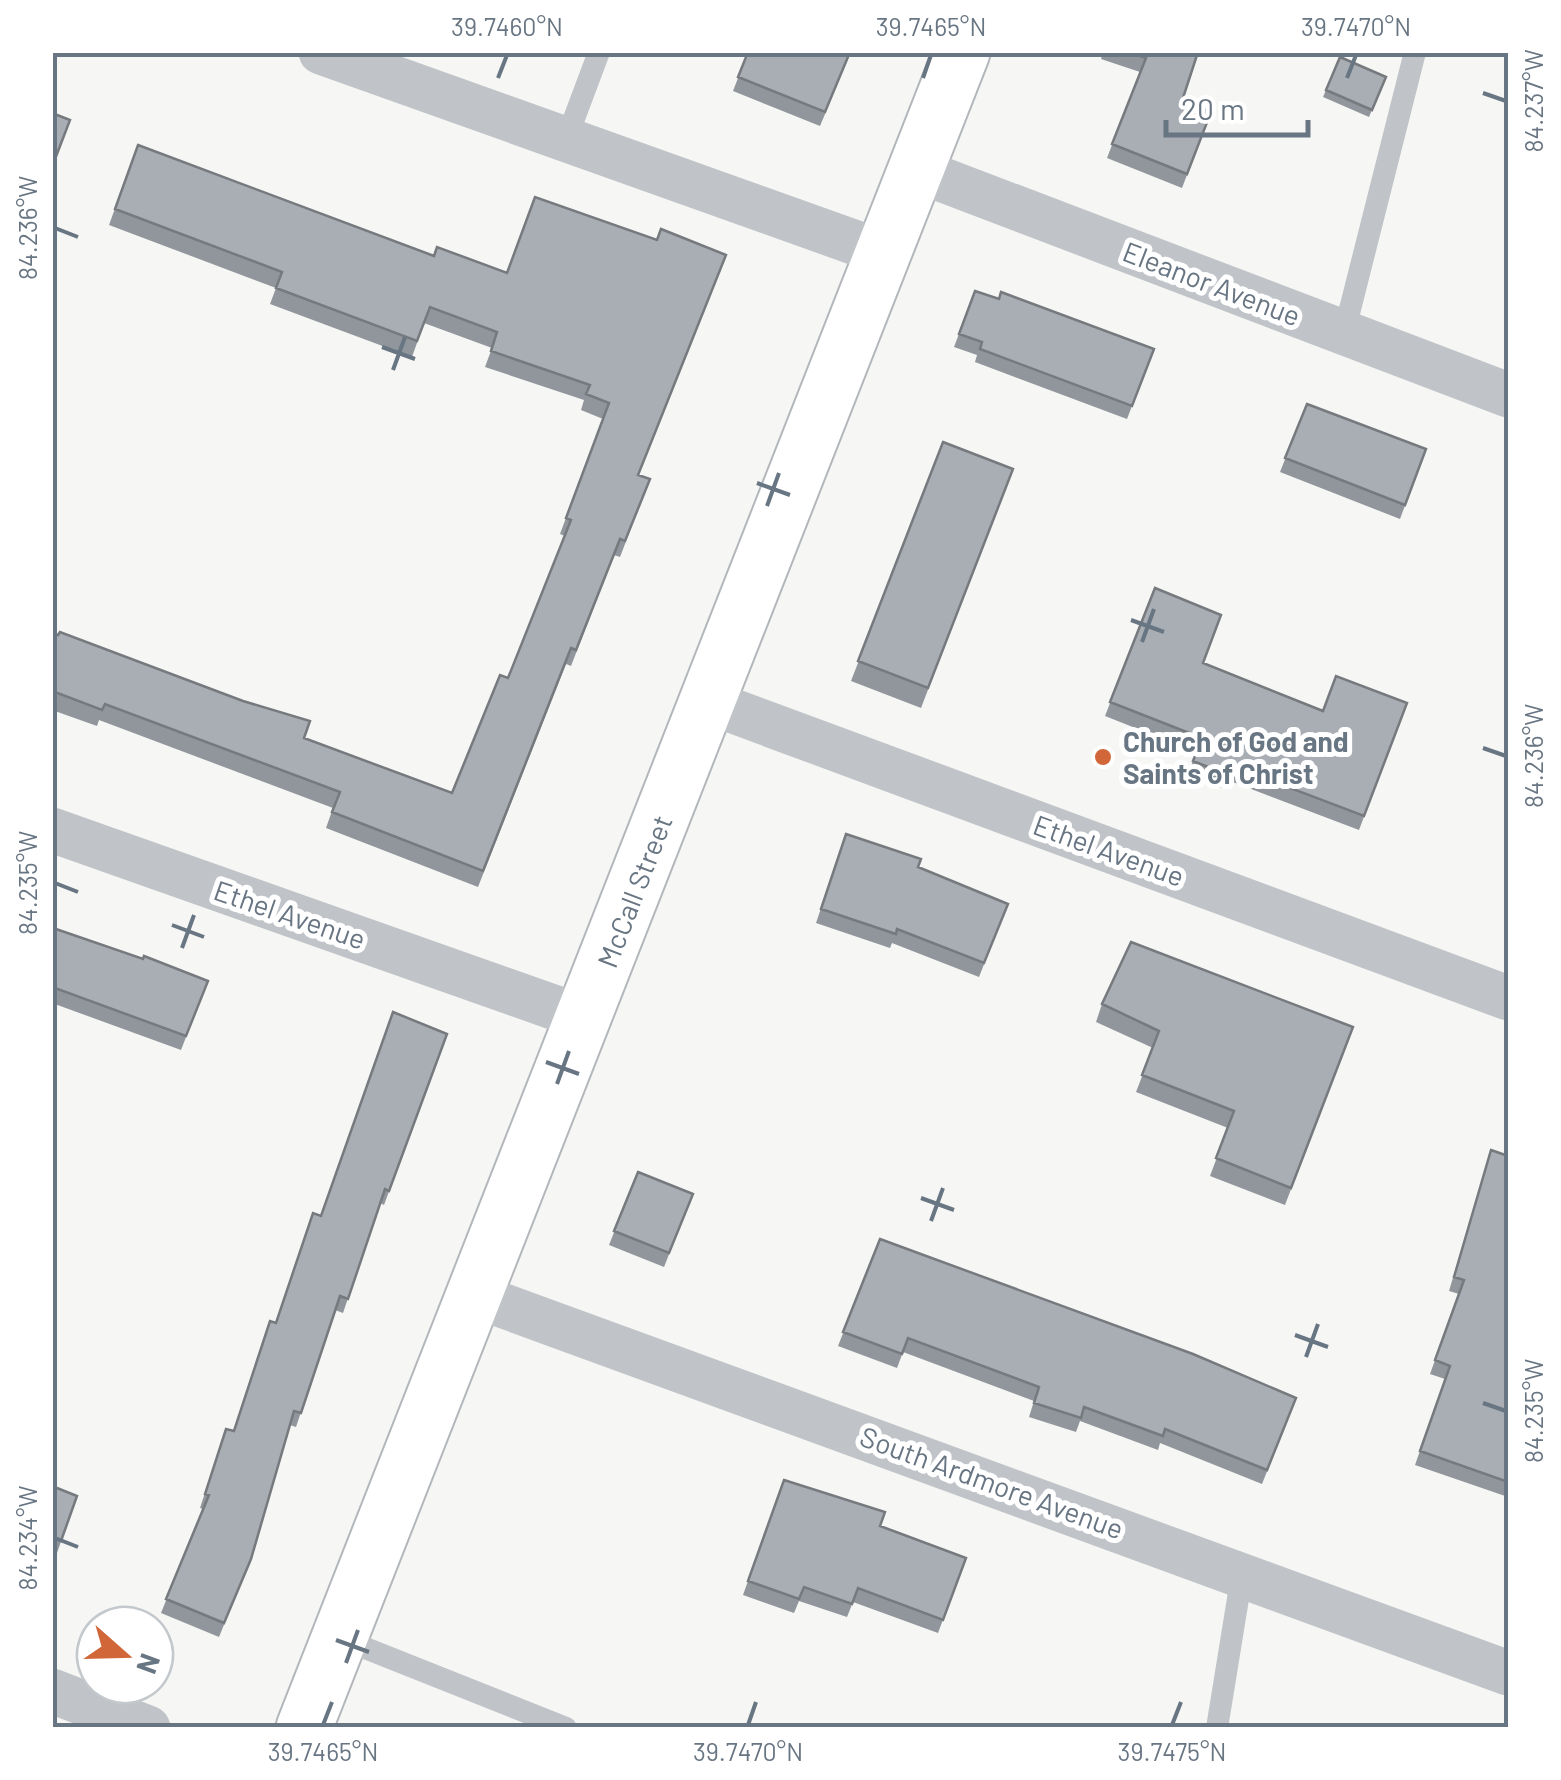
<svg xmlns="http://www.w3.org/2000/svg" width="1561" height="1780" font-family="Barlow,sans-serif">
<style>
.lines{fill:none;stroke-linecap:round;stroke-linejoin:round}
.secondary-casing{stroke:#b3b7bb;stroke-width:59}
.lane{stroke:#c0c3c7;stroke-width:22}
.street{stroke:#c0c3c7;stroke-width:45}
.secondary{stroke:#fff;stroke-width:55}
.wall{fill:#90969b}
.building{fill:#a8aeb4;stroke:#767a7e;stroke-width:2.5}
.ticks{fill:none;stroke:#687582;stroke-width:4}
.poi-dot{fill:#d16639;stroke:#fff;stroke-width:4}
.labels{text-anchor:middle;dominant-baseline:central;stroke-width:10;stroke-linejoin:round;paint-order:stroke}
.street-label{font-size:28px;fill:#687582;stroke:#fff}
.poi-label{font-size:28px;font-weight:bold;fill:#687582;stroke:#fff;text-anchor:start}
.neatline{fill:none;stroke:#687582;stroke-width:4}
.ticks-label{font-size:25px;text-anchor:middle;fill:#687582}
</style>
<rect width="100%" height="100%" fill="#f6f6f4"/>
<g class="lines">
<defs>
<path id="secondary" d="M304,1728L962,52"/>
</defs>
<!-- secondary casing -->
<use href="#secondary" class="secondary-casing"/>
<!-- lane -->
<path class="lane" d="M566,140L599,52
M1344,333L1415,52
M340,1638L566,1728
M1217,1728L1242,1574"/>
<!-- street -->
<path class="street" d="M321,52L884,253
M917,170L1508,395
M709,702L1508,998
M52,830L584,1018
M474,1295L1508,1673
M52,1691L148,1728"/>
<!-- secondary -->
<use href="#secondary" class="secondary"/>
</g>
<!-- wall -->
<path class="wall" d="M748,52H851L820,126L733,91Z
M1103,52H1198L1182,101L1211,112L1182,188L1107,158L1140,72L1101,59Z
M1340,57L1386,77L1369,117L1323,97Z
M138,145L434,256L507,273L535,197L639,475L650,479L620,557L614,555L571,666L566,664L478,887L326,828L333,808L99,720L97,726L52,710V633L304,738L452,793L508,678L565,536L560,534L603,419L581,410L584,400L485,367L492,348L424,323L412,357L270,304L276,288L109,225Z
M975,291L1154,349L1127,419L975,362L977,355L954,347Z
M1307,404L1426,449L1400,519L1280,472Z
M943,442L1013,469L921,708L851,681Z
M1155,588L1203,663L1323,711L1407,703L1359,830L1225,779L1221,788L1188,775L1196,752L1105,716Z
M846,834L918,867L1008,904L979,977L892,943L890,948L816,923Z
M52,928L208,981L181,1050L52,1003Z
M1102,1004L1353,1027L1285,1205L1210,1176L1228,1128L1136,1092L1153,1048L1096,1022Z
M447,1034L384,1205L380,1203L343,1313L335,1310L296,1427L290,1425L245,1573L219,1637L161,1613L203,1509L200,1508L226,1429L234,1431L275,1323L321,1216Z
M1491,1150L1508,1156V1497L1415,1465L1445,1379L1430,1374L1459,1294L1449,1291Z
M638,1172L693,1194L664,1267L609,1245Z
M880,1239L1296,1398L1262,1484L1160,1443L1158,1450L1080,1421L1076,1432L1029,1417L1034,1401L903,1352L897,1368L838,1346Z
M784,1480L880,1526L966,1558L938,1633L853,1602L847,1617L799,1601L794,1613L743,1595Z
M52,1486L77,1496L57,1553L52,1552Z"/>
<!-- building -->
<path class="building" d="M748,52H850L825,112L738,77Z
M1129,52H1198L1182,101L1211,112L1187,174L1112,144L1146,58Z
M1340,57L1386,77L1372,110L1326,90Z
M52,113L70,120L52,167Z
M138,145L434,256L437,247L507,273L535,197L657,240L661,229L726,255L638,475L650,479L625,541L620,539L576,650L571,648L483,871L332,812L340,792L105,704L102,710L52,691V633L58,635L60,632L243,701L310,721L304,738L452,793L500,675L508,678L571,520L566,518L609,403L586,394L590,385L491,351L497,332L430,307L417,341L276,288L282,272L115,209Z
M975,291L999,299L1001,292L1154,349L1132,406L980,349L982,342L959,334Z
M1307,404L1426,449L1405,505L1285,458Z
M943,442L1013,469L928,688L858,661Z
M1155,588L1221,615L1203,663L1323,711L1336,676L1407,703L1364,816L1230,765L1226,774L1193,761L1202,738L1110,702Z
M846,834L921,859L918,867L1008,904L984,963L897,929L896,934L821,909Z
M53,928L143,959L144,956L208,981L186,1036L52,987Z
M1131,942L1353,1027L1291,1188L1216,1158L1234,1111L1142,1075L1159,1031L1102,1004Z
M393,1012L447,1034L389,1191L385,1189L348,1299L340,1296L301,1413L294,1411L251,1559L224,1623L166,1599L209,1495L205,1494L226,1429L234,1431L270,1321L276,1323L313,1213L321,1216Z
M1491,1150L1508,1156V1482L1420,1451L1450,1366L1435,1360L1464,1280L1454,1277Z
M638,1172L693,1194L669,1253L614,1231Z
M880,1239L1193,1354L1296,1398L1267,1470L1165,1429L1163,1436L1084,1407L1081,1418L1034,1403L1039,1387L908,1338L902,1354L843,1332Z
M784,1480L885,1512L880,1526L966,1558L943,1620L858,1588L852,1604L804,1587L799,1599L748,1581Z
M52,1486L77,1496L61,1541L52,1538Z"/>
<!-- ticks -->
<path class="ticks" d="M498,78L507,55M923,78L931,55M1347,78L1356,55M1483,93L1506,101M55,228L78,237M382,347L415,359M393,370L405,337M757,483L790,495M767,506L779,473M1131,620L1164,632M1142,642L1154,609M1483,748L1506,756M55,883L78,892M172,925L204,937M182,948L194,915M546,1062L579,1074M557,1084L569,1051M921,1198L954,1210M931,1221L943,1188M1295,1335L1328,1347M1306,1357L1318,1324M1483,1403L1506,1411M55,1538L78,1547M336,1640L369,1652M346,1663L358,1630M323,1725L332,1702M748,1725L756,1702M1172,1725L1181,1702"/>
<!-- markers -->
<circle class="poi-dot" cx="1103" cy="757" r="10"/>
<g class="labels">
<!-- street labels -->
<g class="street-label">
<text transform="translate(1212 283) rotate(21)">Eleanor Avenue</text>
<text transform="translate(1109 850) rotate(20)">Ethel Avenue</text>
<text transform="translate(634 891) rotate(-69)">McCall Street</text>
<text transform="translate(290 914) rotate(19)">Ethel Avenue</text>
<text transform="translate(992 1482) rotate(20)">South Ardmore Avenue</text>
</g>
<!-- poi labels -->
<g class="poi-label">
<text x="1123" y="741">Church of God and<tspan x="1123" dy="32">Saints of Christ</tspan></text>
</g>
</g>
<!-- border -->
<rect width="1561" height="1780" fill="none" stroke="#ffffff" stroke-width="110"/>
<!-- north arrow -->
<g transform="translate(125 1655) rotate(110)"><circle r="48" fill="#ffffff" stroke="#c3c8cd" stroke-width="2.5"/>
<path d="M0-8L18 38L0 25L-18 38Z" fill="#d16639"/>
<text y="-15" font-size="28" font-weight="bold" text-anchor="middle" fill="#687582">N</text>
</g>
<!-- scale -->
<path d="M1166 120v15h142v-15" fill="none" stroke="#687582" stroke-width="5"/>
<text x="1181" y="120" font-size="30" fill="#687582" stroke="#ffffff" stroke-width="8" paint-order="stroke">20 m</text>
<rect x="55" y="55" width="1451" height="1670" class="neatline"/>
<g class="ticks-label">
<text x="507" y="36">39.7460°N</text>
<text x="931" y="36">39.7465°N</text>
<text x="1356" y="36">39.7470°N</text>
<text transform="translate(1534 101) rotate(-90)" y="9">84.237°W</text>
<text transform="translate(28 228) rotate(-90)" y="9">84.236°W</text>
<text transform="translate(1534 756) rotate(-90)" y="9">84.236°W</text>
<text transform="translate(28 883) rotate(-90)" y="9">84.235°W</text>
<text transform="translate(1534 1411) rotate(-90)" y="9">84.235°W</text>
<text transform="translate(28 1538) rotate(-90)" y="9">84.234°W</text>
<text x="323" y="1761">39.7465°N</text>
<text x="748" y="1761">39.7470°N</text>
<text x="1172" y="1761">39.7475°N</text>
</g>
</svg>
